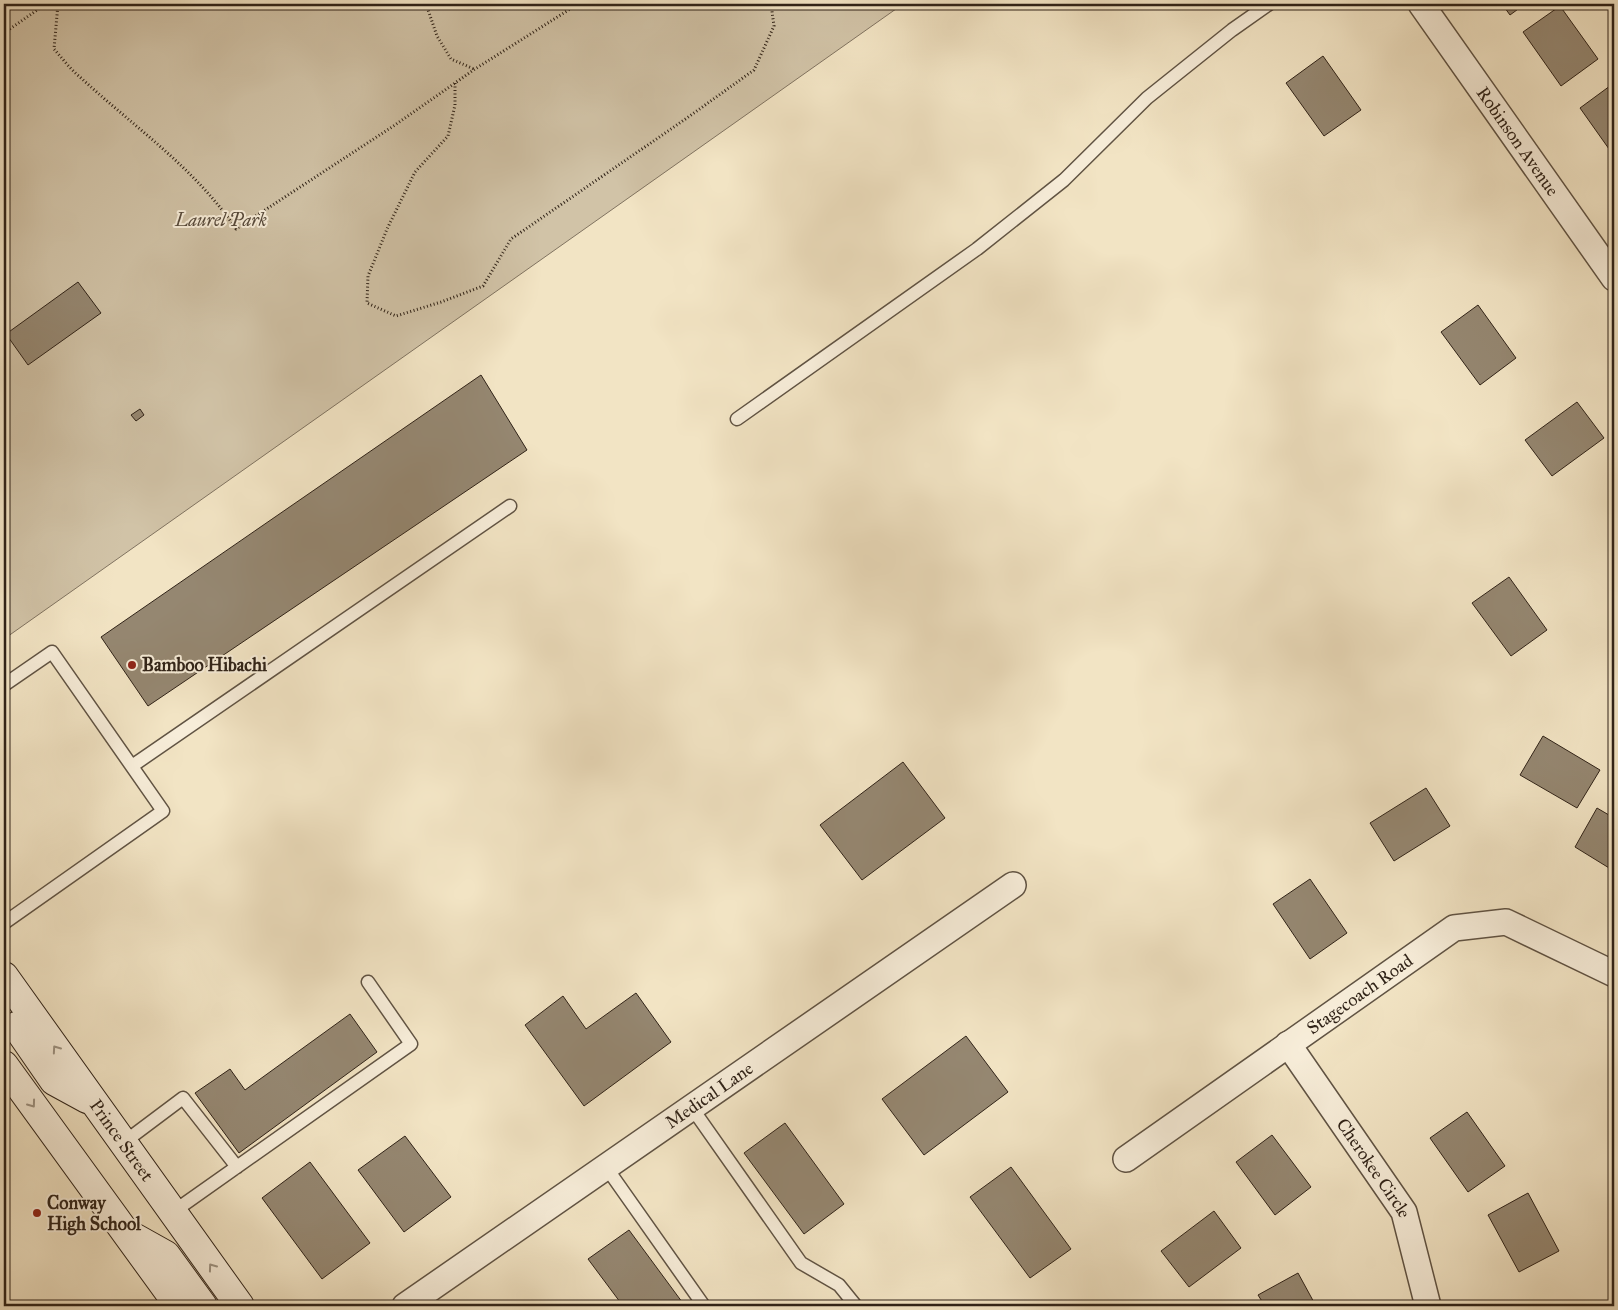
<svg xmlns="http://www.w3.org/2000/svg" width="1618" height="1310" font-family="'IM FELL Great Primer',serif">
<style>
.green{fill:#d1c3a7;stroke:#807360}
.building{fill:#958771;stroke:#302318}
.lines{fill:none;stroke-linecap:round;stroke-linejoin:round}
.lane-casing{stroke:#605343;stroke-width:15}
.street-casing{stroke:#605343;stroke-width:28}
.secondary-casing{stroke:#302318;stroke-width:30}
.path{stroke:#302318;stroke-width:3;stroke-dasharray:1 2.5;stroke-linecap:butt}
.lane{stroke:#f7edd9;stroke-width:12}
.street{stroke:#f7edd9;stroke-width:25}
.secondary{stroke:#f7edd9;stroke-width:28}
.oneway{stroke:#9d9282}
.poi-dot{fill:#8f2418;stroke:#f7edd9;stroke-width:2}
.labels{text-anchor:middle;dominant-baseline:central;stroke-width:4;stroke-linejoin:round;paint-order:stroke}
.street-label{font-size:18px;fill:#302318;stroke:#f7edd9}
.park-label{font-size:18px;font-style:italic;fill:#584b3c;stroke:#f7edd9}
.poi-label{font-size:18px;font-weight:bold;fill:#302318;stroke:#f7edd9;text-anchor:start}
</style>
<rect width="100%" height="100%" fill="#f2e4c4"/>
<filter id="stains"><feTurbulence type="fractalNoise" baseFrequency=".004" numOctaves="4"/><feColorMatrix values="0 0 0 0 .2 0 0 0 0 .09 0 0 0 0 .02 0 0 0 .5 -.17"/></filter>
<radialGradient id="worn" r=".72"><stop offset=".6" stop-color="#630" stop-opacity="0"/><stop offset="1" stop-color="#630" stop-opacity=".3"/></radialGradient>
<!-- green -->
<path class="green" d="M4,4H903L4,639Z"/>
<!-- building -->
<path class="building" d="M1502,4H1525L1510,15Z
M1560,6L1598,59L1561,86L1523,32Z
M1323,56L1361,110L1324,136L1286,83Z
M1614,83V156L1580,108Z
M78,282L101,313L28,365L6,334Z
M1478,305L1516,358L1480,385L1441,332Z
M481,375L527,450L148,706L101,637Z
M1577,402L1604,438L1552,476L1525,440Z
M140,409L144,415L136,421L131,415Z
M1509,577L1547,630L1511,656L1472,603Z
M1543,736L1600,770L1577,808L1520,775Z
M903,762L945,818L862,880L820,825Z
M1426,788L1450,826L1394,861L1370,823Z
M1597,808L1614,818V871L1575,847Z
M1310,879L1347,933L1310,959L1273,904Z
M636,993L671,1042L584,1106L525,1025L563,996L586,1029Z
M350,1014L377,1052L239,1153L195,1093L230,1069L245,1090Z
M966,1036L1008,1092L924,1155L882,1099Z
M1467,1112L1505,1166L1468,1192L1430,1138Z
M785,1123L844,1204L804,1234L744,1153Z
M1272,1135L1311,1187L1275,1215L1236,1162Z
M405,1136L451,1197L404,1232L358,1170Z
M310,1162L370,1243L322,1279L262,1198Z
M1011,1167L1071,1249L1030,1278L970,1197Z
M1528,1193L1559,1251L1519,1272L1488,1215Z
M1214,1211L1241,1248L1189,1287L1161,1251Z
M629,1230L685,1306H623L588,1259Z
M1298,1273L1316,1306H1265L1258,1295Z"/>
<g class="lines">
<defs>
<path id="lane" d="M737,419L977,249L1064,180L1147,98L1232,30L1269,4
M4,685L52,652L163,811L4,923
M132,766L510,506
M692,1108L801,1263L839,1285L856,1306
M123,1143L183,1098L237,1167
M606,1167L704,1306
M173,1212L411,1044L368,982"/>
<g id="street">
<path id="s1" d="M1421,4L1614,278"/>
<path id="s2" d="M1288,1044L1404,1212L1428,1306"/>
<path id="s3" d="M1126,1159L1454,928L1506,922L1614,974"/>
<path id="s4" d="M405,1306L1013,885"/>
</g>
<g id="secondary">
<path id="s5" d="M4,976L240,1306"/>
<path d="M16,1026L54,1081L87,1099"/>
<path d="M4,1065L179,1306"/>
<path d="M132,1236L166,1255L203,1306"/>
</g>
</defs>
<!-- lane casing -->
<use href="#lane" class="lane-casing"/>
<!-- street casing -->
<use href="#street" class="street-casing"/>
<!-- secondary casing -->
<use href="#secondary" class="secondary-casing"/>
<!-- path -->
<path class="path" d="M58,4L54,49C62,58 70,69 80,77C134,127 195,168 236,229L395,125L475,69L578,4
M426,4L437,36L451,59L474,69
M4,33L46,4
M455,83V105L448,136L415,172L387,229L368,276L367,303L396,316L441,302L483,286L511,239L687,118L754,70L774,26L771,4"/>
<!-- lane -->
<use href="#lane" class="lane"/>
<!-- street -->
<use href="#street" class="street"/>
<!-- secondary -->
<use href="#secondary" class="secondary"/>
</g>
<!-- one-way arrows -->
<defs><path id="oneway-chevron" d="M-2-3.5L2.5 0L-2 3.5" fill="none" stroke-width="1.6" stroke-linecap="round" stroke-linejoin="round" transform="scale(1.25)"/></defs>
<g class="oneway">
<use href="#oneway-chevron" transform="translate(56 1049) rotate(-125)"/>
<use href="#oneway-chevron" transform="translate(32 1104) rotate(54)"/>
<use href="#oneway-chevron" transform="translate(212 1267) rotate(-126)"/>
</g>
<!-- markers -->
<g class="poi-dot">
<circle cx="132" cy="665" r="5"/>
<circle cx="37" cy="1213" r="5"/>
</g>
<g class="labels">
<!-- street labels -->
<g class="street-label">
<text stroke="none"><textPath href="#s1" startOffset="168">Robinson Avenue</textPath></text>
<text stroke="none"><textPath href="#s3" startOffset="286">Stagecoach Road</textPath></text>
<text stroke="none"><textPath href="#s4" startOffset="370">Medical Lane</textPath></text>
<text stroke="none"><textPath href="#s5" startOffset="202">Prince Street</textPath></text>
<text stroke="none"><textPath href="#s2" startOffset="151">Cherokee Circle</textPath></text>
</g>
<!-- park labels -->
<g class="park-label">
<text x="221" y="220">Laurel Park</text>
</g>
<!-- poi labels -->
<g class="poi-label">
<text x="142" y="665">Bamboo Hibachi</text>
<text x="47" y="1203">Conway<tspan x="47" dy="21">High School</tspan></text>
</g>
</g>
<!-- margin -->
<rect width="1618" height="1310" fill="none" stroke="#f2e4c4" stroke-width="20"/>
<rect x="5" y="5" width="1608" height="1300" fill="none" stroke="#302318" stroke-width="2.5"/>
<rect x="10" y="10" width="1598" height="1290" fill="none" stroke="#302318"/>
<rect width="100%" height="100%" filter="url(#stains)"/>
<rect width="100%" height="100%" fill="url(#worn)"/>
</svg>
